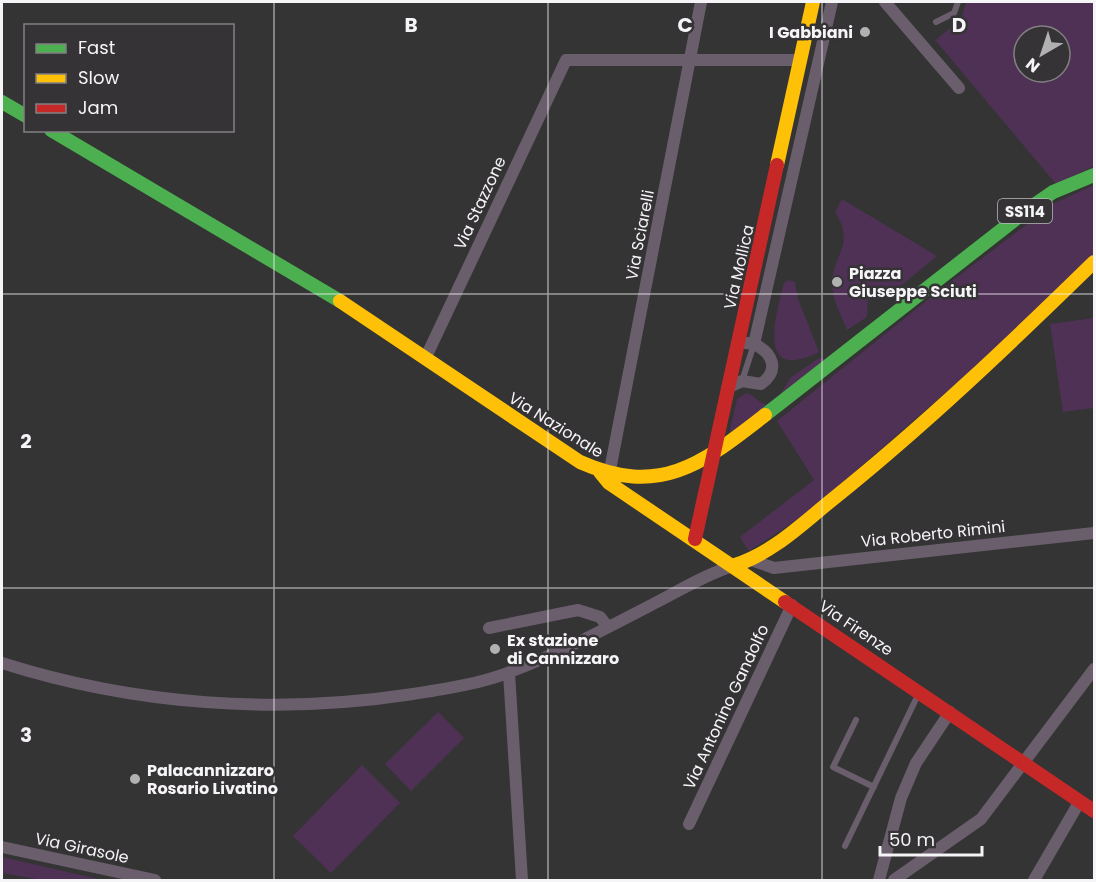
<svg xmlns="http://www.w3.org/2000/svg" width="1096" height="882" font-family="Poppins,sans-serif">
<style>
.green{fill:#4e3155;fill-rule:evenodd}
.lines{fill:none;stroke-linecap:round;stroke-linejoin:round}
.lane{stroke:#6a5e6c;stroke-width:6}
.street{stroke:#6a5e6c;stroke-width:12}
.fast{stroke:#4caf50;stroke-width:14}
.slow{stroke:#ffc107;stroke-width:14}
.jam{stroke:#c62828;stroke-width:14}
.grid{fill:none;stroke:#f5f4f6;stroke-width:1.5;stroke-opacity:0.55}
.poi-dot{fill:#b1b1b2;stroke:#353335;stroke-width:2}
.labels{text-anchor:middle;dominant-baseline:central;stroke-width:5;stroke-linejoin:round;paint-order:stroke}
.shield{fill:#353335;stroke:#bbbabc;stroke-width:1.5}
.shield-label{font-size:15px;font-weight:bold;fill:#f5f4f6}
.poi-label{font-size:16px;font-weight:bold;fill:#f5f4f6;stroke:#353335;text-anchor:start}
.street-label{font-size:16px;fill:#f5f4f6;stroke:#353335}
.grid-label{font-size:20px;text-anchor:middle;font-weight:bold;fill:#f5f4f6;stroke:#353335;stroke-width:5;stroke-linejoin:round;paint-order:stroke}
</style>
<rect width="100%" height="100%" fill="#343434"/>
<!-- green -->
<path class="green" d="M966,2H1094V166L1056,184L935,40L961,20ZM1024,36H1060V72H1024Z
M1094,185V253L989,355L805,515L749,551L740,537L814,480L777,421L931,297L1055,203Z
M842,199L937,256L885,299L873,297L868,300L867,317L847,330C841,315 830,295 832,279C837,250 854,243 835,212Z
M788,280L795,282L798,299L819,352C756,383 775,317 784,283Z
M1094,318V408L1063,412L1050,324Z
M819,358L827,359L780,395L790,378Z
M746,393C754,395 759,403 768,405L729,434L737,399Z
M438,712L464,738L411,791L385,764Z
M362,765L400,803L331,873L293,836Z
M2,857L103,880H42L2,873Z"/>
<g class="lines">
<!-- lane -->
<path class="lane" d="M936,22L954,13L958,2
M742,381L754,344
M856,720L833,767L874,787
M845,846L918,695"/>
<!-- street -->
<path class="street" d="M885,2L959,88
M739,342L754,344L832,2
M425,359L566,60H800
M727,388L742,381L761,384C780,370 773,353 754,344
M609,475L701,2
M751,560L774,568L1094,533
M489,628L578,610L600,617L608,627
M2,663C134,705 276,715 413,694C445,689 479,684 510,672C560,653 609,627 657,602C682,589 707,574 735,565
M509,673L522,880
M689,824L792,605
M2,847L155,880
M879,880L901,798L916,763L950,712
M894,880L981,819L1094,669
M1034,880L1080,801"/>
<!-- fast -->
<path class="fast" d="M2,102L26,116
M51,130L340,301
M765,415L1027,210L1053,192L1094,175"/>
<!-- slow -->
<path class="slow" d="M777,165L813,2
M340,301L580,462C661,498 703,463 765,415
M600,472L609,483L785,602
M735,565C773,553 803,523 833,499C925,425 1010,344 1094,262"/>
<!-- jam -->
<path class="jam" d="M695,539L777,165
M785,602L1094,811"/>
</g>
<!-- grid -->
<path class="grid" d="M274,2V880M548,2V880M822,2V880M2,294H1094M2,588H1094"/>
<!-- markers -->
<g class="poi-dot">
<circle cx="865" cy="32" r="6"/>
<circle cx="837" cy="282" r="6"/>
<circle cx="495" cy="649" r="6"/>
<circle cx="135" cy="779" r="6"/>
</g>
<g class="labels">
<!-- shield labels -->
<rect class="shield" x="998" y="199" width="54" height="24" rx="4.5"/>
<g class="shield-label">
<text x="1025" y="211">SS114</text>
</g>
<!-- poi labels -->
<g class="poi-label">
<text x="853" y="32" text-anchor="end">I Gabbiani</text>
<text x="849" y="273">Piazza<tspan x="849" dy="18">Giuseppe Sciuti</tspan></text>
<text x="507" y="640">Ex stazione<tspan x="507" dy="18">di Cannizzaro</tspan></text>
<text x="147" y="770">Palacannizzaro<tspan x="147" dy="18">Rosario Livatino</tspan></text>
</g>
<!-- street labels -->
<g class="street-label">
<text transform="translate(480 203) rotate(-65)">Via Stazzone</text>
<text transform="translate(640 235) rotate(-79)">Via Sciarelli</text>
<text transform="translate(739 267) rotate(-77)">Via Mollica</text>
<text transform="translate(556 425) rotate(32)">Via Nazionale</text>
<text transform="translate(933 534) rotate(-6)">Via Roberto Rimini</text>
<text transform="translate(856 628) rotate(34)">Via Firenze</text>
<text transform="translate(726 707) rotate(-65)">Via Antonino Gandolfo</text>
<text transform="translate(82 848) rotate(12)">Via Girasole</text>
</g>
</g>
<g class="grid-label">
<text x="411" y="32">B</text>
<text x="685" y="32">C</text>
<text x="959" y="32">D</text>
<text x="26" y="448">2</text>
<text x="26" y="742">3</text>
</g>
<!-- border -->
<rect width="1096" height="882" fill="none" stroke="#f5f4f6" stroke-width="6"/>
<!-- legend -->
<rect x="24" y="24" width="210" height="108" fill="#353335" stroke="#828082" stroke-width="1.5"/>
<rect x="36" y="44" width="30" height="9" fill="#4caf50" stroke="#828082" stroke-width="1.5"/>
<text x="78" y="54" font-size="18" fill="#f5f4f6">Fast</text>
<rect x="36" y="74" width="30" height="9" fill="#ffc107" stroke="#828082" stroke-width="1.5"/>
<text x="78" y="84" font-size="18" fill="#f5f4f6">Slow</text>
<rect x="36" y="104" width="30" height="9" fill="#c62828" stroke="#828082" stroke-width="1.5"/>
<text x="78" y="114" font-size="18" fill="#f5f4f6">Jam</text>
<!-- north arrow -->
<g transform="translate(1042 54) rotate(219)"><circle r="28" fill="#353335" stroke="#828082" stroke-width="1.5"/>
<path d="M0-4.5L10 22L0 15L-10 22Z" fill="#b1b1b2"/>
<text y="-9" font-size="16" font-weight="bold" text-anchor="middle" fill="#f5f4f6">N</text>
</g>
<!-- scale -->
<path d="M880 846v9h102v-9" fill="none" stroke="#f5f4f6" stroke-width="3"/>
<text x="889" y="846" font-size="18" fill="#f5f4f6" stroke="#353335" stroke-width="4.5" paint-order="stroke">50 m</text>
</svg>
